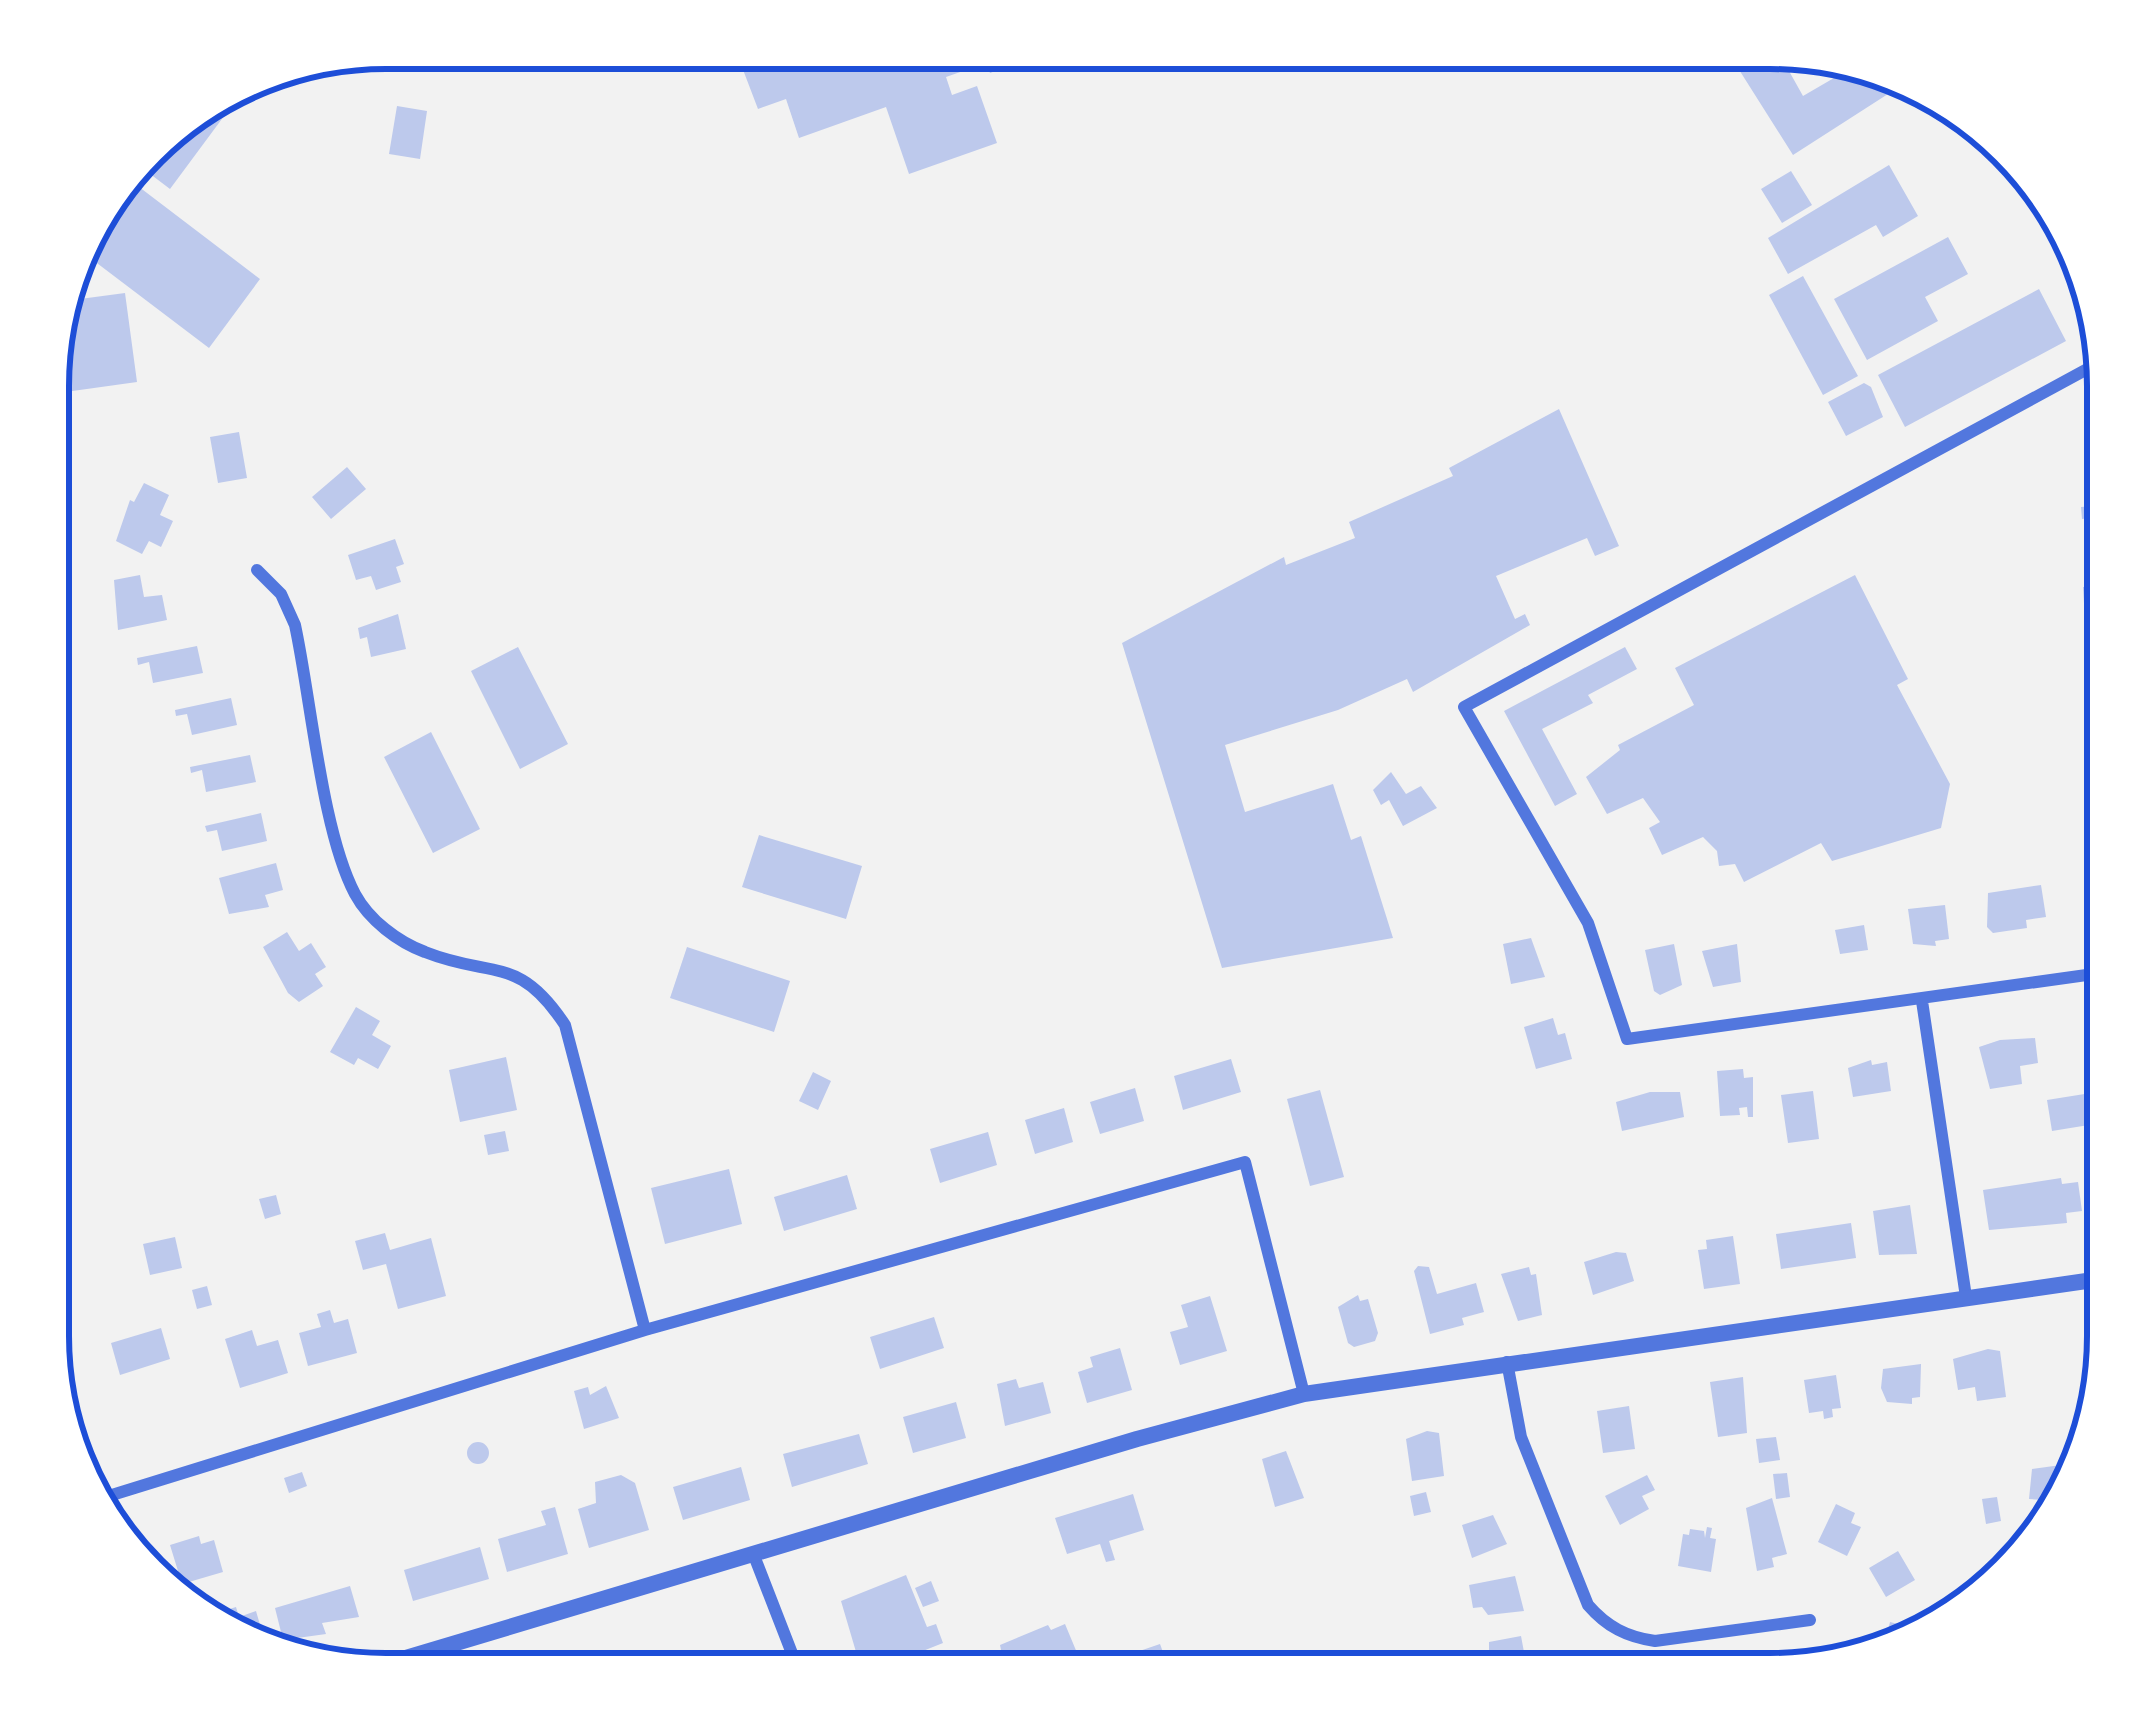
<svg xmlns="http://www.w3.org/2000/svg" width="2156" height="1722" font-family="'Asap Condensed',sans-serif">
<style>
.building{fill:#bdc9ec}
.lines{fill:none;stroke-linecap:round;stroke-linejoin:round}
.minor{stroke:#5277de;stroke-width:12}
.tertiary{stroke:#5277de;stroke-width:16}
.rim{fill:none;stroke:#1d4ed8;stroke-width:6}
</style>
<rect width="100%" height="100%" fill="#f2f2f2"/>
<!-- building -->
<path class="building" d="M755,48H1056V49L990,73L986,63L946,77L952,95L977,86L997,143L909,174L886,107L799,138L786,99L758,109L737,54Z
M1745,49H1775L1779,56L1786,52L1794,67L1789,71L1803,96L1858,64L1895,73L1902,85L1793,155L1731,57Z
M250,81L170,189L137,164L164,131Z
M397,106L427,111L420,159L389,154Z
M1889,165L1918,216L1883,237L1876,225L1788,274L1768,238Z
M1791,171L1812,205L1782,223L1761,189Z
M126,177L260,279L209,348L81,251L93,218Z
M1948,237L1968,274L1925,297L1938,321L1867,360L1834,299Z
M1803,276L1858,376L1823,395L1769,295Z
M2039,289L2066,341L1905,427L1878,375Z
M125,293L137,382L51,394V341L65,301Z
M1864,383L1871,387L1883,417L1846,436L1828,402Z
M1559,409L1619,546L1595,556L1587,538L1496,576L1515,619L1525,614L1530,625L1413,692L1407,679L1338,710L1225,745L1245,812L1333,784L1351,840L1361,836L1393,938L1222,968L1122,643L1284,557L1286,565L1355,538L1349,522L1453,476L1449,468Z
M239,432L247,478L218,483L210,437Z
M347,467L366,489L331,519L312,497Z
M144,483L169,495L160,515L173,521L161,547L149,541L142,554L116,541L130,500L134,502Z
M2108,505V545L2091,546L2089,518L2082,519L2081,507Z
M395,539L404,564L396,567L401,582L376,590L371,576L356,580L348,555Z
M140,575L144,597L162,595L167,620L118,630L114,580Z
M1855,575L1908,679L1897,685L1950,784L1941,828L1832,861L1821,843L1744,882L1735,864L1719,866L1717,851L1703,837L1662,855L1649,828L1660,822L1643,798L1607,814L1586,777L1620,750L1618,745L1694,705L1675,668Z
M2108,585V634L2086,636L2083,587Z
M398,614L406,649L371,657L367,637L360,639L358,628Z
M197,646L203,673L153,683L149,662L138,665L137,658Z
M518,647L568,744L520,769L471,671Z
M1625,647L1637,669L1588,695L1593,703L1542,729L1577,794L1555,806L1504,711Z
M231,698L237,725L192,735L187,714L176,716L175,710Z
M431,732L480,829L433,853L384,757Z
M250,755L256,782L206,792L202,770L191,773L190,767Z
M1391,772L1406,794L1421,786L1437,808L1403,826L1389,800L1381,805L1373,790Z
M261,813L267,841L222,851L217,830L207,832L205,826Z
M759,835L862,866L846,919L742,887Z
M276,863L283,890L265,895L269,907L229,914L219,878Z
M2041,885L2046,917L2026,920L2027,928L1993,933L1987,927L1988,893Z
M1945,905L1949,939L1935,941L1936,946L1913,944L1908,909Z
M1864,925L1868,950L1840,954L1835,930Z
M287,932L299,951L311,943L326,967L315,974L323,986L299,1002L288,993L263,947Z
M1531,938L1545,977L1511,984L1503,944Z
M1674,944L1682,985L1660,995L1654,991L1645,950Z
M1737,944L1741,982L1713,987L1702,951Z
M687,947L790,981L774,1032L670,998Z
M356,1007L380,1021L372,1035L391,1046L378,1069L358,1058L354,1065L330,1052Z
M1553,1018L1558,1035L1565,1033L1572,1059L1536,1069L1524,1027Z
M2035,1038L2038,1063L2020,1066L2022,1084L1990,1089L1979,1047L2000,1040Z
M506,1057L517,1110L460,1122L449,1070Z
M1231,1059L1241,1092L1183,1110L1174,1076Z
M1871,1060L1872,1065L1887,1062L1891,1091L1853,1097L1848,1068Z
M1743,1069L1744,1078L1753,1077V1117H1748L1747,1107L1739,1108L1740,1115L1720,1116L1717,1071Z
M813,1072L831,1081L818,1110L799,1101Z
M1135,1088L1144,1121L1100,1134L1090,1102Z
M1320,1090L1344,1177L1310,1186L1287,1099Z
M1813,1091L1819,1139L1788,1143L1781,1095Z
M1650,1092H1680L1684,1117L1622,1131L1616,1102Z
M2097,1092L2101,1123L2052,1131L2047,1100Z
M1064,1108L1073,1142L1035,1154L1025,1120Z
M505,1131L509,1151L488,1155L484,1135Z
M988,1132L997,1165L940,1183L930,1149Z
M729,1169L742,1224L665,1244L651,1188Z
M847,1175L857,1209L784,1231L774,1197Z
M2061,1178L2062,1184L2078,1182L2082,1211L2066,1213L2067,1223L1989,1230L1983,1190Z
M276,1195L281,1214L265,1219L259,1199Z
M1910,1205L1917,1254L1879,1255L1873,1211Z
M1851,1223L1856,1258L1781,1269L1776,1234Z
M385,1233L390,1250L431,1238L446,1296L398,1309L386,1264L363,1270L355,1241Z
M1733,1236L1740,1284L1704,1289L1698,1250L1707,1249L1706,1240Z
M175,1237L182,1268L150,1275L143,1244Z
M1616,1252L1626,1253L1634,1281L1593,1295L1584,1262Z
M1418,1266L1429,1267L1437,1294L1476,1283L1484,1312L1462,1318L1464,1325L1430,1334L1414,1271Z
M1529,1267L1531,1275L1536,1274L1542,1315L1518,1321L1501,1274Z
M207,1286L212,1305L197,1309L192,1290Z
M1358,1295L1360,1301L1368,1299L1378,1333L1375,1341L1354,1347L1348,1343L1338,1307Z
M1210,1296L1227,1351L1180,1365L1170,1332L1188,1327L1181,1305Z
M330,1310L334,1323L348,1319L357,1353L308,1366L299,1333L321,1327L317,1314Z
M934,1317L944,1348L880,1369L870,1337Z
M161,1328L170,1359L120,1375L111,1343Z
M252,1330L257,1346L278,1340L288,1373L240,1388L225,1339Z
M1120,1348L1132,1390L1087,1403L1078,1372L1093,1367L1090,1357Z
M1988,1349L2000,1351L2006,1397L1977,1401L1975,1387L1958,1390L1953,1359Z
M2107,1350V1359L2100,1388L2095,1352Z
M1921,1364L1920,1397L1912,1398V1404L1887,1402L1881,1388L1883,1369Z
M1836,1375L1841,1408L1832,1409L1833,1417L1824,1419L1823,1411L1809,1413L1804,1380Z
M1743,1377L1747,1433L1718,1437L1710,1382Z
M1016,1379L1019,1388L1043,1382L1051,1413L1005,1426L997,1384Z
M606,1386L619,1418L584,1429L574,1391L588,1387L590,1395Z
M956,1402L966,1438L913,1453L903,1417Z
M1629,1406L1635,1449L1603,1453L1597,1411Z
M1427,1431L1439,1433L1444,1476L1412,1481L1406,1439Z
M859,1434L868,1464L792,1487L783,1454Z
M1776,1437L1780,1460L1759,1463L1756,1439Z
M467 1453a11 11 0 1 1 22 0a11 11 0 1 1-22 0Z
M1286,1451L1304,1498L1275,1507L1262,1459Z
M2061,1465L2067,1476L2059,1501L2029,1499L2032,1469Z
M741,1467L750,1500L683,1520L673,1487Z
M302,1472L307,1486L289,1493L284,1478Z
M1787,1473L1790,1497L1776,1499L1773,1474Z
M621,1475L635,1483L649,1530L589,1548L578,1509L596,1503L595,1482Z
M1647,1475L1655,1490L1642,1496L1649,1509L1620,1525L1605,1496Z
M1426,1492L1431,1512L1414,1516L1410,1496Z
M1133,1494L1144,1530L1109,1541L1115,1560L1106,1562L1100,1544L1067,1554L1055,1518Z
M1997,1497L2001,1521L1986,1524L1982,1499Z
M1772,1498L1787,1554L1772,1558L1774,1567L1757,1571L1746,1508Z
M1836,1504L1855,1513L1851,1523L1861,1527L1847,1556L1818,1542Z
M555,1507L568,1554L507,1572L498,1539L546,1525L541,1511Z
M1493,1515L1507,1544L1472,1558L1462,1525Z
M1707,1527L1712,1528L1710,1538L1716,1539L1711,1572L1678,1566L1683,1534L1689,1535L1690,1529L1704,1531L1705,1538Z
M199,1536L201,1544L214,1540L223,1572L182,1584L170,1545Z
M480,1547L489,1579L413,1601L404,1570Z
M1898,1551L1915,1580L1886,1597L1869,1568Z
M906,1575L927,1627L936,1624L943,1643L870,1672L859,1662L841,1601Z
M1515,1576L1524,1611L1488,1615L1482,1607L1473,1608L1469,1585Z
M931,1581L939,1601L923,1607L915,1588Z
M350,1586L359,1617L322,1623L326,1634L283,1640L275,1608Z
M236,1607L239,1617L256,1611L265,1642L253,1646L212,1620L210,1615Z
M1890,1622L1922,1630L1921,1633L1900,1648L1883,1651Z
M1065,1624L1080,1660L1053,1674H994L986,1656L1001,1650L1000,1645L1048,1625L1051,1630Z
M1521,1636L1527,1668L1495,1674L1489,1665V1642Z
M1160,1644L1171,1674H1121L1116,1659Z
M723,1651L732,1673H685L711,1663L709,1657Z"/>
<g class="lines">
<!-- minor -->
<path class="minor" d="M2102,361L1464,707L1588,923L1627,1039L2108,972
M257,570L281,594L295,625C311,699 322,832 355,894C369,920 398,942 425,952C493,979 518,954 565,1025L645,1330
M1922,1001L1966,1297
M1507,1362L1521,1437L1588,1605C1607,1627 1627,1637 1655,1641L1810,1620
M99,1506V1499L645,1330L1245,1162L1304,1394
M753,1553L800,1674"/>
<!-- tertiary -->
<path class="tertiary" d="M359,1672L1137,1439L1304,1394L2107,1278"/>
</g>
<!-- crop -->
<path d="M0 0H2156V1722H0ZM386 69H1770A317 317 0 0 1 2087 386V1336A317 317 0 0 1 1770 1653H386A317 317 0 0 1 69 1336V386A317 317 0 0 1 386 69Z" fill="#fff" fill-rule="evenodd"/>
<path class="rim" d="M386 69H1770A317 317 0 0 1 2087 386V1336A317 317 0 0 1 1770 1653H386A317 317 0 0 1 69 1336V386A317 317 0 0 1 386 69Z"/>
</svg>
